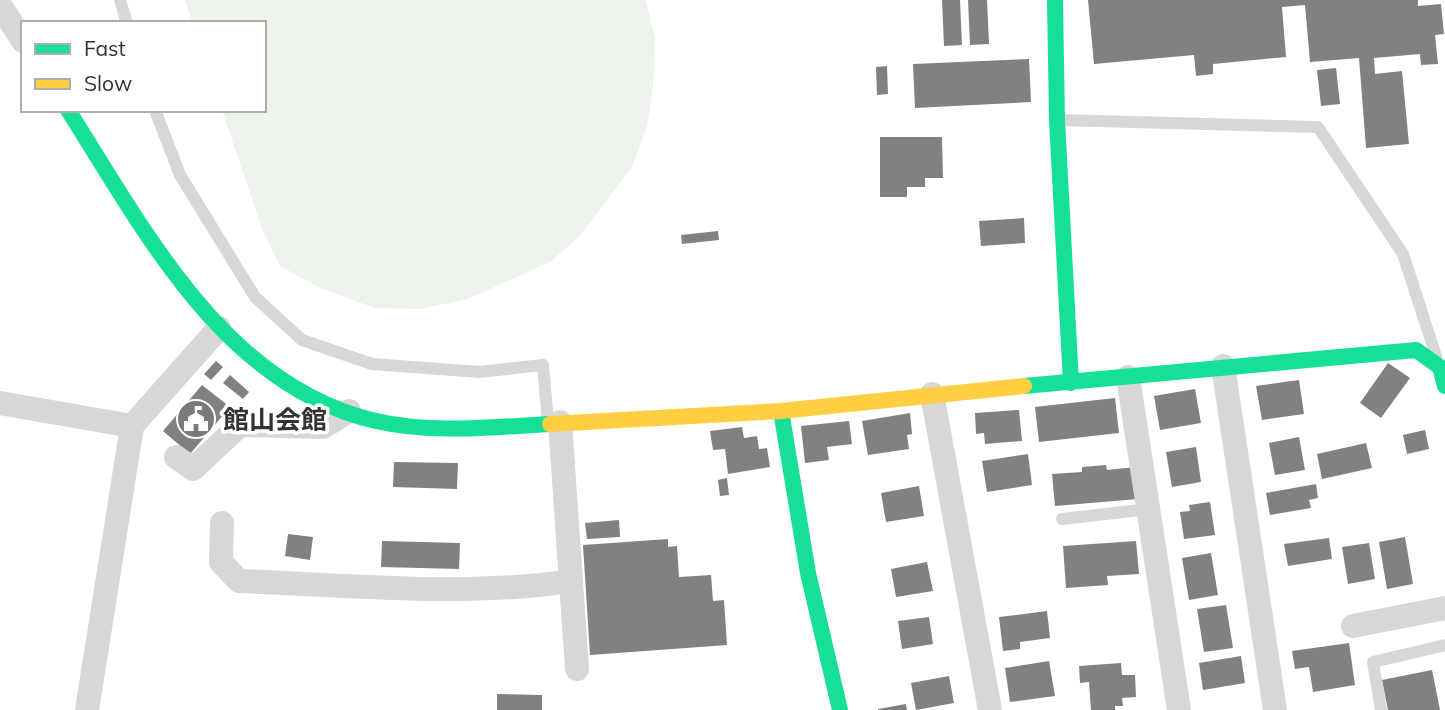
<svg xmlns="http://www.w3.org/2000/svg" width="1445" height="710" font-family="Mulish,'Noto Sans JP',sans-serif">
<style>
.grass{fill:#eef3ec}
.building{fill:#818181}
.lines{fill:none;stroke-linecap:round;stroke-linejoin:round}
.lane{stroke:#d7d7d7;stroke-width:12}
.street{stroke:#d7d7d7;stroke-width:24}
.fast{stroke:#16e098;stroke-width:16}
.slow{stroke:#ffcf43;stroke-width:16}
.labels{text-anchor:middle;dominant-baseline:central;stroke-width:7;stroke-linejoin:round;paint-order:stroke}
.poi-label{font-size:26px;font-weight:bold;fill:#333;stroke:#fff;text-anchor:start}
</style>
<rect width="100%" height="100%" fill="#fff"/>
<!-- grass -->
<path class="grass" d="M185,0H646L655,38L653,87L647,126L632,167L581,235L550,262L468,299L421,309L375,308L320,288L280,266L262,229L222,110H264V23H193Z"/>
<!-- building -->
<path class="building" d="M942,0H960L962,45L944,46Z
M968,0H987L989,44L970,45Z
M1088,0H1418V6L1441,4L1444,34L1435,35L1438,64L1421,65L1420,54L1374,58L1375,74L1402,71L1409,144L1366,148L1359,58L1310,62L1305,5L1282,7L1286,57L1213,64V74L1196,76L1194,55L1094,64Z
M1029,59L1031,102L915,108L913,64Z
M887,66L888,94L877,95L876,67Z
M1336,68L1340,104L1321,106L1317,70Z
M880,137H942L943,178H925V187H907V197H880Z
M1024,218L1025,243L981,246L979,221Z
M718,231L719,240L682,244L681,235Z
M216,361L223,367L211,380L204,374Z
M1388,363L1410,378L1381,418L1360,403Z
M230,375L249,392L243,399L223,383Z
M1299,380L1304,414L1262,420L1256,386Z
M202,385L230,407L190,454L163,431Z
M1195,389L1201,423L1160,430L1154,396Z
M1115,398L1119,433L1039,442L1035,407Z
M1019,410L1022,441L985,444L984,433L976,434L975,413Z
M910,413L912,434L907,435L909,449L868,455L862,421Z
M849,421L852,444L827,447L829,460L805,463L801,426Z
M742,427L744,438L757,436L759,449L767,448L770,467L728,474L725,449L713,450L710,431Z
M1425,430L1429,449L1407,454L1403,435Z
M1299,437L1305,470L1275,475L1269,443Z
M1366,443L1372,468L1322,479L1317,454Z
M1196,447L1201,482L1172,487L1166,452Z
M1028,454L1032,485L987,492L982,461Z
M394,462L458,463L457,489L393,487Z
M1106,465L1107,470L1135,467L1138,499L1055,506L1052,474L1082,472V467Z
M727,478L729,495L720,496L718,480Z
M1316,484L1318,498L1309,500L1311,508L1270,515L1266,493Z
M919,486L924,516L886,522L881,493Z
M1210,502L1215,535L1184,539L1180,512L1190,511L1189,505Z
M619,520L620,537L587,539L585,523Z
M288,534L313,537L310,560L285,556Z
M1405,537L1413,584L1387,589L1379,542Z
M1329,538L1332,559L1288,566L1284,544Z
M668,539V547L677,546L679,577L711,575L713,601L724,600L727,645L590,655L583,545Z
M382,541L460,543L459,569L381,567Z
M1136,541L1139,574L1107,576L1108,585L1066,588L1063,546Z
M1369,543L1375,579L1348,584L1342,547Z
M1211,553L1218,595L1189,600L1182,558Z
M927,562L933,591L896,597L891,569Z
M1226,605L1233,648L1204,652L1197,609Z
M1047,611L1050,638L1020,642V649L1003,651L999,617Z
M929,617L933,644L902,649L898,621Z
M1349,643L1355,685L1313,692L1309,667L1295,669L1292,651Z
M1241,656L1245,683L1203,690L1199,663Z
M1049,661L1055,696L1010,702L1005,668Z
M1121,663L1122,675H1135L1136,697L1122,698L1123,706H1115V710H1091L1089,682L1080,683L1079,666Z
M1432,670L1440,710H1388L1382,680Z
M949,676L954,703L916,710L911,683Z
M497,694L542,695V710H497Z
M906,704L907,710H878V709Z"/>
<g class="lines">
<!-- lane -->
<path class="lane" d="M120,0L127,23
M155,110L180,175L255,297L302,340L372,364L479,372L543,365L548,423
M1058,120L1318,127L1403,254L1436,356
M1062,519L1149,509
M1381,710L1373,662L1445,645"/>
<!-- street -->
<path class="street" d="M0,5L23,41
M1223,366L1275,710
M1128,377L1179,710
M932,394L990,710
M0,403L132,426
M560,422L577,669
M176,457L193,469L240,425L323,427L349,411
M222,523L221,562L239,581C345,585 466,597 571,581
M1353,626L1445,608
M87,710L132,426L219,328"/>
<!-- fast -->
<path class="fast" d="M1055,0L1057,120L1071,383
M68,110C145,231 224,386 376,421C433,434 492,427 550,424
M1024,386L1416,350L1440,367L1445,386
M781,411L808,573L840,710"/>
<!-- slow -->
<path class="slow" d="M550,424L781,411L1024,386"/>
</g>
<!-- icons -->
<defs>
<symbol id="civic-disc" viewBox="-11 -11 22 22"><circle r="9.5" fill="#7a7a7a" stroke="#fff"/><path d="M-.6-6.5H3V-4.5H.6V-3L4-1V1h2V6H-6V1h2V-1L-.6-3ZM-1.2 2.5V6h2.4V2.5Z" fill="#fff"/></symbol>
</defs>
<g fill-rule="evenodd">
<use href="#civic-disc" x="174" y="397" width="44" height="44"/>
</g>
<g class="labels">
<!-- poi labels -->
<g class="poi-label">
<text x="223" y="419">館山会館</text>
</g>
</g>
<!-- legend -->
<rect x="21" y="21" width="245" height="91" fill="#ffffff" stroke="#adadad" stroke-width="2"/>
<rect x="35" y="44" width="35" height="10" fill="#16e098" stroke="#adadad" stroke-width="2"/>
<text x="84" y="56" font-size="21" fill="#333333">Fast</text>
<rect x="35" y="79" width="35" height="10" fill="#ffcf43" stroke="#adadad" stroke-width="2"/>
<text x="84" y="91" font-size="21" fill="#333333">Slow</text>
</svg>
